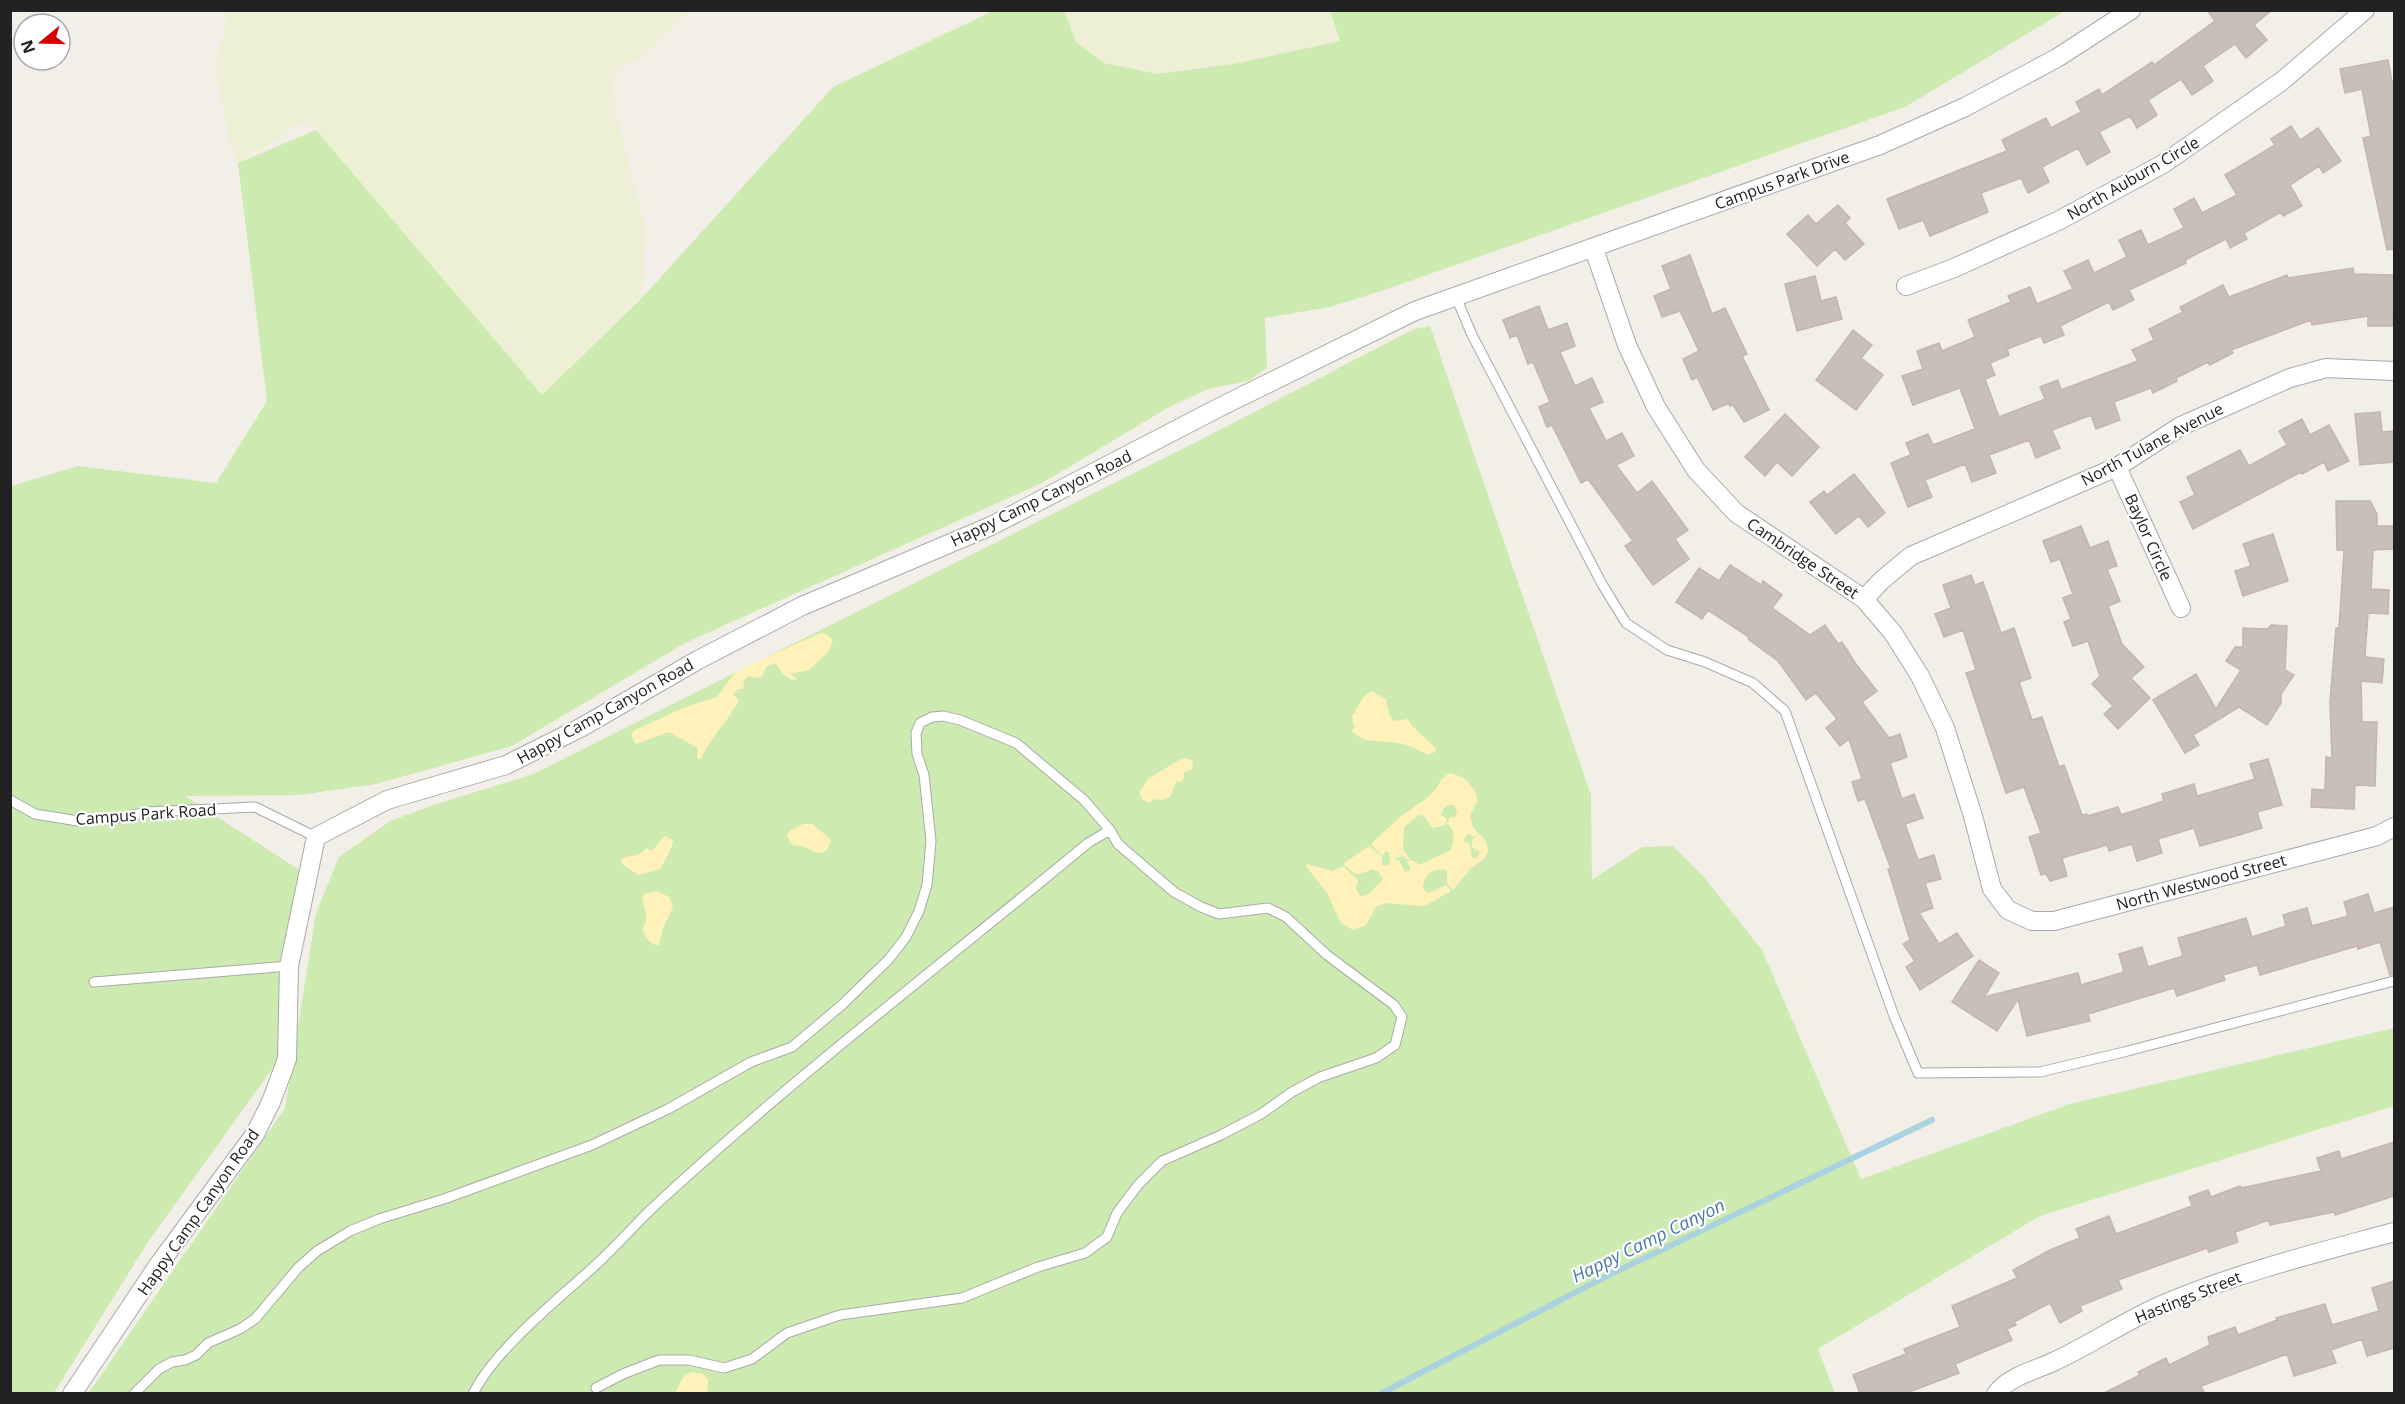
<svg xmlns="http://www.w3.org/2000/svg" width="2405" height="1404" font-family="'Open Sans',sans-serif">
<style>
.farmland{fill:#eef0d5}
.grass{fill:#cdebb0}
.sand{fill:#fff1ba;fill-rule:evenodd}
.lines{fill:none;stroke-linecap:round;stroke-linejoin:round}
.stream{stroke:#aad3df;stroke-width:6}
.building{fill:#c7bfb8;stroke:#c4b6ab;stroke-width:1.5}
.service-casing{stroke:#a9a9a9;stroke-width:11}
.minor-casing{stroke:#a9a9a9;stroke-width:20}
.service{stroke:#fff;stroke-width:9}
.minor{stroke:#fff;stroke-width:18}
.labels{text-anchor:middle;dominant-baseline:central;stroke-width:4.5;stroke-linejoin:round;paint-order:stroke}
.street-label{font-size:16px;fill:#222;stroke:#fff}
.water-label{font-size:18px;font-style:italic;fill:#4a7aab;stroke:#fff}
</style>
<rect width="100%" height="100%" fill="#f2efe9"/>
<!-- farmland -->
<path class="farmland" d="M228,11H689L645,56L618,66L614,84L615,112L646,229L641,299L542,395L306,120L238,163L229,139L215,70Z
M1064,11H1330L1340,41L1238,63L1158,74L1104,63L1076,43Z"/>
<!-- grass -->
<path class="grass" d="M993,11H1064L1076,42L1104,63L1158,74L1238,63L1340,41L1330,11H2065L1905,107L1387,289L1330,307L1265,318L1267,368L1248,381L1208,389L1171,406L1042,483L685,643L512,746L376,784L299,795L185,796L301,871L280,1058L148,1242L54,1393L11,1394V486L78,466L216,483L267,401L238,163L316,130L542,395L641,299L833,87Z
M1430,326L1591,795L1592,880L1642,847L1673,846L1703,876L1762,950L1861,1179L2070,1104L2394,1028V1106L2040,1216L1818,1349L1835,1393L88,1394L285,1108L316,913L339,857L390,821L439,803L531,775L1202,439L1414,329Z"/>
<!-- sand -->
<path class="sand" d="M821,633L828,635L833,641L828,652L809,670L790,674L798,679L792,680L783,674L775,663L766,667L763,676L757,678L748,676L744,681L743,689H738L733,694L739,701C727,722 711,737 701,759H697L698,748L669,732L636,744L631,735L635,730L683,708L717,697L734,674L749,665Z
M1372,691L1386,699L1389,714L1393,721L1408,719L1412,726L1436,748L1435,752L1428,755C1419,750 1407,744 1397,743C1379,739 1367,746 1352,731L1354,728L1352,716L1364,696Z
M1183,758L1192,760L1193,766L1191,770L1184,772V778L1182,781L1176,782L1170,797L1161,800L1155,799L1149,803L1142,799L1139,792L1149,778Z
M1450,773C1466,777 1473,784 1478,800L1470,815L1473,827L1479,834L1473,837L1470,834L1466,835L1464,841L1470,844L1472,858H1477L1480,852L1473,848L1471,843L1473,839L1480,834L1487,844L1488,852L1485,858L1471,868L1453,890L1447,883V870C1434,867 1422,875 1423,889L1429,893L1446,885L1451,891L1425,906L1385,903L1376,907L1366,925L1353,930L1341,923L1327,893L1306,866L1307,864L1332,871L1343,866L1358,880L1356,889L1361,897L1371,892L1383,879L1378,871L1372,869C1355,877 1358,876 1343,864L1369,846L1382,857V864L1386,866L1390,863L1389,853L1386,851L1382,856L1371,844L1401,816L1426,799L1436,789L1442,778ZM1448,805H1454L1457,812L1455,818L1450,817L1447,824C1456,830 1454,841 1451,850L1419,865L1412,860L1407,861L1411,870L1405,872L1399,860L1394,859L1403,856L1406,859H1410L1403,850L1404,827L1419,815L1424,816L1433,828L1445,825L1447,819L1441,815L1443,809Z
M803,824H813C819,831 826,834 831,840C825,863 813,849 801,846C798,846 794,846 791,844L787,835L789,831Z
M664,836L673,840C673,846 664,863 660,869L638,875L622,864L621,860L624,857L638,855L647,848L652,851Z
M657,891L669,897L673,907L663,928L659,945C650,946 646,936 642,930C650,918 644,910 642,897L644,894Z
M692,1372L703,1374L708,1380L707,1393H675L684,1376Z"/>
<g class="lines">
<!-- stream -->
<path class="stream" d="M1380,1394L1605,1277L1932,1120"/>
</g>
<!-- building -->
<path class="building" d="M2207,10H2272L2254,25L2267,40L2246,58L2235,44L2203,66L2213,81L2192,95L2181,79L2148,100L2157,115L2137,128L2130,116L2099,132L2110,152L2087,165L2078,148L2042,167L2049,182L2028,193L2021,178L1981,193L1988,212L1930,236L1923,220L1899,229L1887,199L2007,151L2002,140L2046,118L2051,128L2081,112L2076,102L2099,89L2102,95L2152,62L2154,65L2215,21Z
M2388,60L2392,82L2394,81V249L2387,250L2363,138L2371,136L2362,89L2345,93L2340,69Z
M2291,126L2300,140L2318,128L2341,161L2323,173L2319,166L2290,185L2302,206L2283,216L2281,212L2244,233L2247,239L2230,248L2226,239L2185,260L2186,263L2129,290L2134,300L2113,310L2109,302L2070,321L2060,326L2064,335L2044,343L2041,336L2007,349L2009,355L1990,363L1995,375L1985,379L1999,417L2045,399L2040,387L2058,380L2061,390L2138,361L2132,350L2154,340L2149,329L2183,312L2180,307L2223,285L2229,297L2287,275L2288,278L2353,268L2354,274L2394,275L2393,326H2368V316L2312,325L2311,320L2231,350L2233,353L2210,365L2208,362L2176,378L2177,381L2153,393L2151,388L2114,402L2120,420L2096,429L2091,415L2052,430L2060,448L2036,458L2029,440L1989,455L1996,473L1972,482L1965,464L1925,480L1932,497L1908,507L1891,463L1911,455L1906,443L1928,434L1933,445L1975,429L1960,388L1913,405L1902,376L1923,369L1917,351L1939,343L1942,351L1975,337L1968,320L2011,302L2008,296L2030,287L2037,304L2073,289L2064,271L2088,260L2094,273L2127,257L2119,240L2141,230L2148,245L2184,228L2174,209L2194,198L2202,213L2237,195L2225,175L2275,145L2271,139Z
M1838,205L1850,218L1845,223L1864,244L1845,260L1835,249L1817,266L1787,234L1808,215L1816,224Z
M1690,255L1712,314L1725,308L1747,354L1742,356L1769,410L1744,422L1733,405L1730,406L1729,403L1713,410L1697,377L1692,380L1683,359L1699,351L1680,311L1662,317L1654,296L1671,289L1662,266Z
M1815,276L1821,301L1836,297L1842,319L1797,331L1785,284Z
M1539,306L1548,330L1567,323L1575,346L1560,352L1575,386L1592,378L1603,402L1589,408L1606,441L1622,433L1634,456L1616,465L1637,493L1652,481L1688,530L1675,539L1689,559L1653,585L1625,546L1633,541L1588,479L1581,483L1552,425L1547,427L1539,407L1550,402L1533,362L1528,364L1517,335L1510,338L1503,320Z
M1853,330L1872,345L1861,358L1883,375L1856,410L1816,380Z
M2380,412L2382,432L2394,431V462L2360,465L2355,414Z
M1785,414L1819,447L1792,476L1777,462L1765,476L1745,457Z
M2302,419L2310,435L2329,425L2349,461L2328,471L2324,462L2302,474L2301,472L2193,529L2180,502L2195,495L2187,477L2240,450L2249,466L2287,445L2279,431Z
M1854,474L1885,513L1868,527L1859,516L1836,534L1810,502L1824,491L1827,495Z
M2336,501H2370L2377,514V526H2394V549L2373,550L2371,589L2389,590L2388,614L2368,613L2365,657L2384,659L2382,683L2361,681L2362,722H2377L2375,786L2355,785L2354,809L2311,807L2312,789L2325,790L2326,757L2332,758L2330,702L2336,628H2339L2344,550H2337Z
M2081,526L2090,548L2108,541L2117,566L2107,569L2120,601L2108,606L2122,644L2144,667L2131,678L2150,698L2118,729L2104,714L2113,706L2092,684L2100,676L2088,641L2073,646L2064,622L2071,619L2063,598L2073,594L2060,559L2051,562L2043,541Z
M2273,534L2288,581L2243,596L2235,571L2251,566L2243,544Z
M1730,565L1761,585L1763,581L1782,595L1772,608L1810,635L1825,625L1838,644L1842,642L1856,664L1877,691L1862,702L1889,738L1900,734L1907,757L1890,763L1902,799L1914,794L1923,818L1905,824L1918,860L1934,855L1941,879L1925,883L1933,908L1919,913L1939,944L1957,933L1973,956L1920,990L1906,967L1915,961L1903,944L1910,940L1888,869H1891L1865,799L1858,801L1852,782L1862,779L1849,739L1840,746L1826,728L1837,719L1816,693L1806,700L1778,661L1748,639L1749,637L1708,610L1702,619L1676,602L1699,568L1719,581Z
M1971,575L1975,585L1983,582L2001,633L2014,628L2031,678L2019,682L2032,720L2042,717L2059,767L2064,765L2082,815L2087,814L2088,816L2118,807L2121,815L2164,801L2162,794L2194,784L2197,796L2211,792L2255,779L2250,764L2268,759L2282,805L2257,812L2262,828L2239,835L2200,846L2194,828L2158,839L2162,853L2137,861L2132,844L2109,851L2107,845L2062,858L2067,876L2050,881L2046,874L2041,875L2029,837L2041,833L2024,787L2006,793L1966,673L1976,670L1963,630L1944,637L1935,614L1951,608L1943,585Z
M2271,625L2287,626L2285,670L2294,675L2281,694V703L2267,725L2239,707L2193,735L2199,745L2185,753L2153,700L2196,674L2216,709L2241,670L2226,661L2235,647H2243V628L2268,629Z
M2368,894L2374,913L2394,907V974L2390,975L2380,942L2358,949L2357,946L2260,975L2257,965L2223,975L2225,980L2177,996L2174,988L2088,1014L2090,1021L2027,1036L2018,999L1997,1031L1952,1002L1979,960L1999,973L1984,997L2078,973L2081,985L2124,972L2119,954L2142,947L2148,967L2183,956L2178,938L2246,918L2252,937L2286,926L2283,915L2307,908L2312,926L2348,916L2344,902Z
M2394,1142V1196L2335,1215L2334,1212L2270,1225L2269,1220L2235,1232L2238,1242L2209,1252L2207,1248L2118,1280L2122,1289L2080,1306L2082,1311L2060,1323L2050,1303L2014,1322L2016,1325L2007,1329L2012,1340L1955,1364L1959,1373L1904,1394H1860L1853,1375L1906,1354L1904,1349L1960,1327L1952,1306L2017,1278L2013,1270L2050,1250L2080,1238L2076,1229L2109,1216L2116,1234L2192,1206L2189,1197L2208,1190L2211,1197L2240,1186L2241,1188L2321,1171L2317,1158L2339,1151L2341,1159Z
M2394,1281V1348L2367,1356L2362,1339L2331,1350L2336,1363L2294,1376L2287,1354L2201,1386L2205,1394H2102L2140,1375L2138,1372L2166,1358L2169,1365L2210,1345L2208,1337L2235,1327L2238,1335L2277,1320L2276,1318L2325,1304L2332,1325L2379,1311L2372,1288Z"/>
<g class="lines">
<defs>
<path id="service" d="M1456,297L1472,335L1602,584L1626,623L1667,650L1705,662L1753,683L1785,711L1894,1016L1918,1073L2040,1072L2124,1052L2394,981
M10,800L35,814L78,821L120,818L147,812L255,807L316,837
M94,982L289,966
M134,1394L159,1369L172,1362L185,1360L196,1355L208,1343L240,1329L255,1319L298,1268L317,1251L350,1231L379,1219L444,1199L592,1145L668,1109L751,1062L792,1047L843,1004L889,959L906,937L919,911L927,885L931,841L924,775L917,754L916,733L920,723L932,717L943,716L960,720L1016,743L1084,800L1110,830L1118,844L1174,892L1201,907L1219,914L1268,908L1286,917L1327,955L1394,1005L1402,1017L1395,1045L1376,1058L1320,1077L1292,1092L1261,1114L1221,1135L1162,1161L1138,1185L1117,1213L1107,1237L1085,1253L1038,1267L962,1298L840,1315L787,1333L752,1359L724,1368L689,1360H659L623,1374L596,1388
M473,1394C496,1347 562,1297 601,1260C621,1241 640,1219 661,1200C798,1074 946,961 1088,843L1110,830"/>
<path id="minor" d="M1594,249L1627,345L1656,407L1696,470L1736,513L1864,599L1893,633L1920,676L1945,728L1973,816L1992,889L2008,910L2032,921H2054L2377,836L2394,827
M1906,286L1954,268L2058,221L2163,164L2282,81L2365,10
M2117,467L2181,608
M1864,599L1882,580L1911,556L2117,467L2181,426L2290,378L2326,368L2394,371
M72,1394L159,1264L255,1134L271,1102L287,1059L289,966L316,837L387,800L506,765L582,727L698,660L802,606L991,526L1222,406L1415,311L1880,145L1965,107L2057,58L2131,10
M1996,1394C2008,1376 2037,1370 2055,1361C2092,1344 2126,1320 2164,1304C2239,1272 2317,1253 2394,1232"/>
</defs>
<!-- service casing -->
<use href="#service" class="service-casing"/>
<!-- minor casing -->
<use href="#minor" class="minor-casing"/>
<!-- service -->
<use href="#service" class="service"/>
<!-- minor -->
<use href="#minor" class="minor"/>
</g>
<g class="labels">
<!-- street labels -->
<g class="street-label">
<text transform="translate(2133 178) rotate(-30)">North Auburn Circle</text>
<text transform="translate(1782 180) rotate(-20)">Campus Park Drive</text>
<text transform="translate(2152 444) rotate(-28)">North Tulane Avenue</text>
<text transform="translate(1041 498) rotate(-26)">Happy Camp Canyon Road</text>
<text transform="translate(2149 537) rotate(66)">Baylor Circle</text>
<text transform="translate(1803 558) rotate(34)">Cambridge Street</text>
<text transform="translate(605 711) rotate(-29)">Happy Camp Canyon Road</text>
<text transform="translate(146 814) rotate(-4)">Campus Park Road</text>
<text transform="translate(2201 882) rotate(-15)">North Westwood Street</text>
<text transform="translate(198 1212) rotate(-55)">Happy Camp Canyon Road</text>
<text transform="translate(2188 1297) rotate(-22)">Hastings Street</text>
</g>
<!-- water labels -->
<g class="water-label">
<text transform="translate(1648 1240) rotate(-26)">Happy Camp Canyon</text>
</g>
</g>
<!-- border -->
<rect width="2405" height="1404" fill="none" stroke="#222222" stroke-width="24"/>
<!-- north arrow -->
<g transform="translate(42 42) rotate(251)"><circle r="28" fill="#ffffff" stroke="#a7a7a7" stroke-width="1.5"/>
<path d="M0-4.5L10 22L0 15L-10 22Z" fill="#d40000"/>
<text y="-9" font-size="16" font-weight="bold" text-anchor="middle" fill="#222222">N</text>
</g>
</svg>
